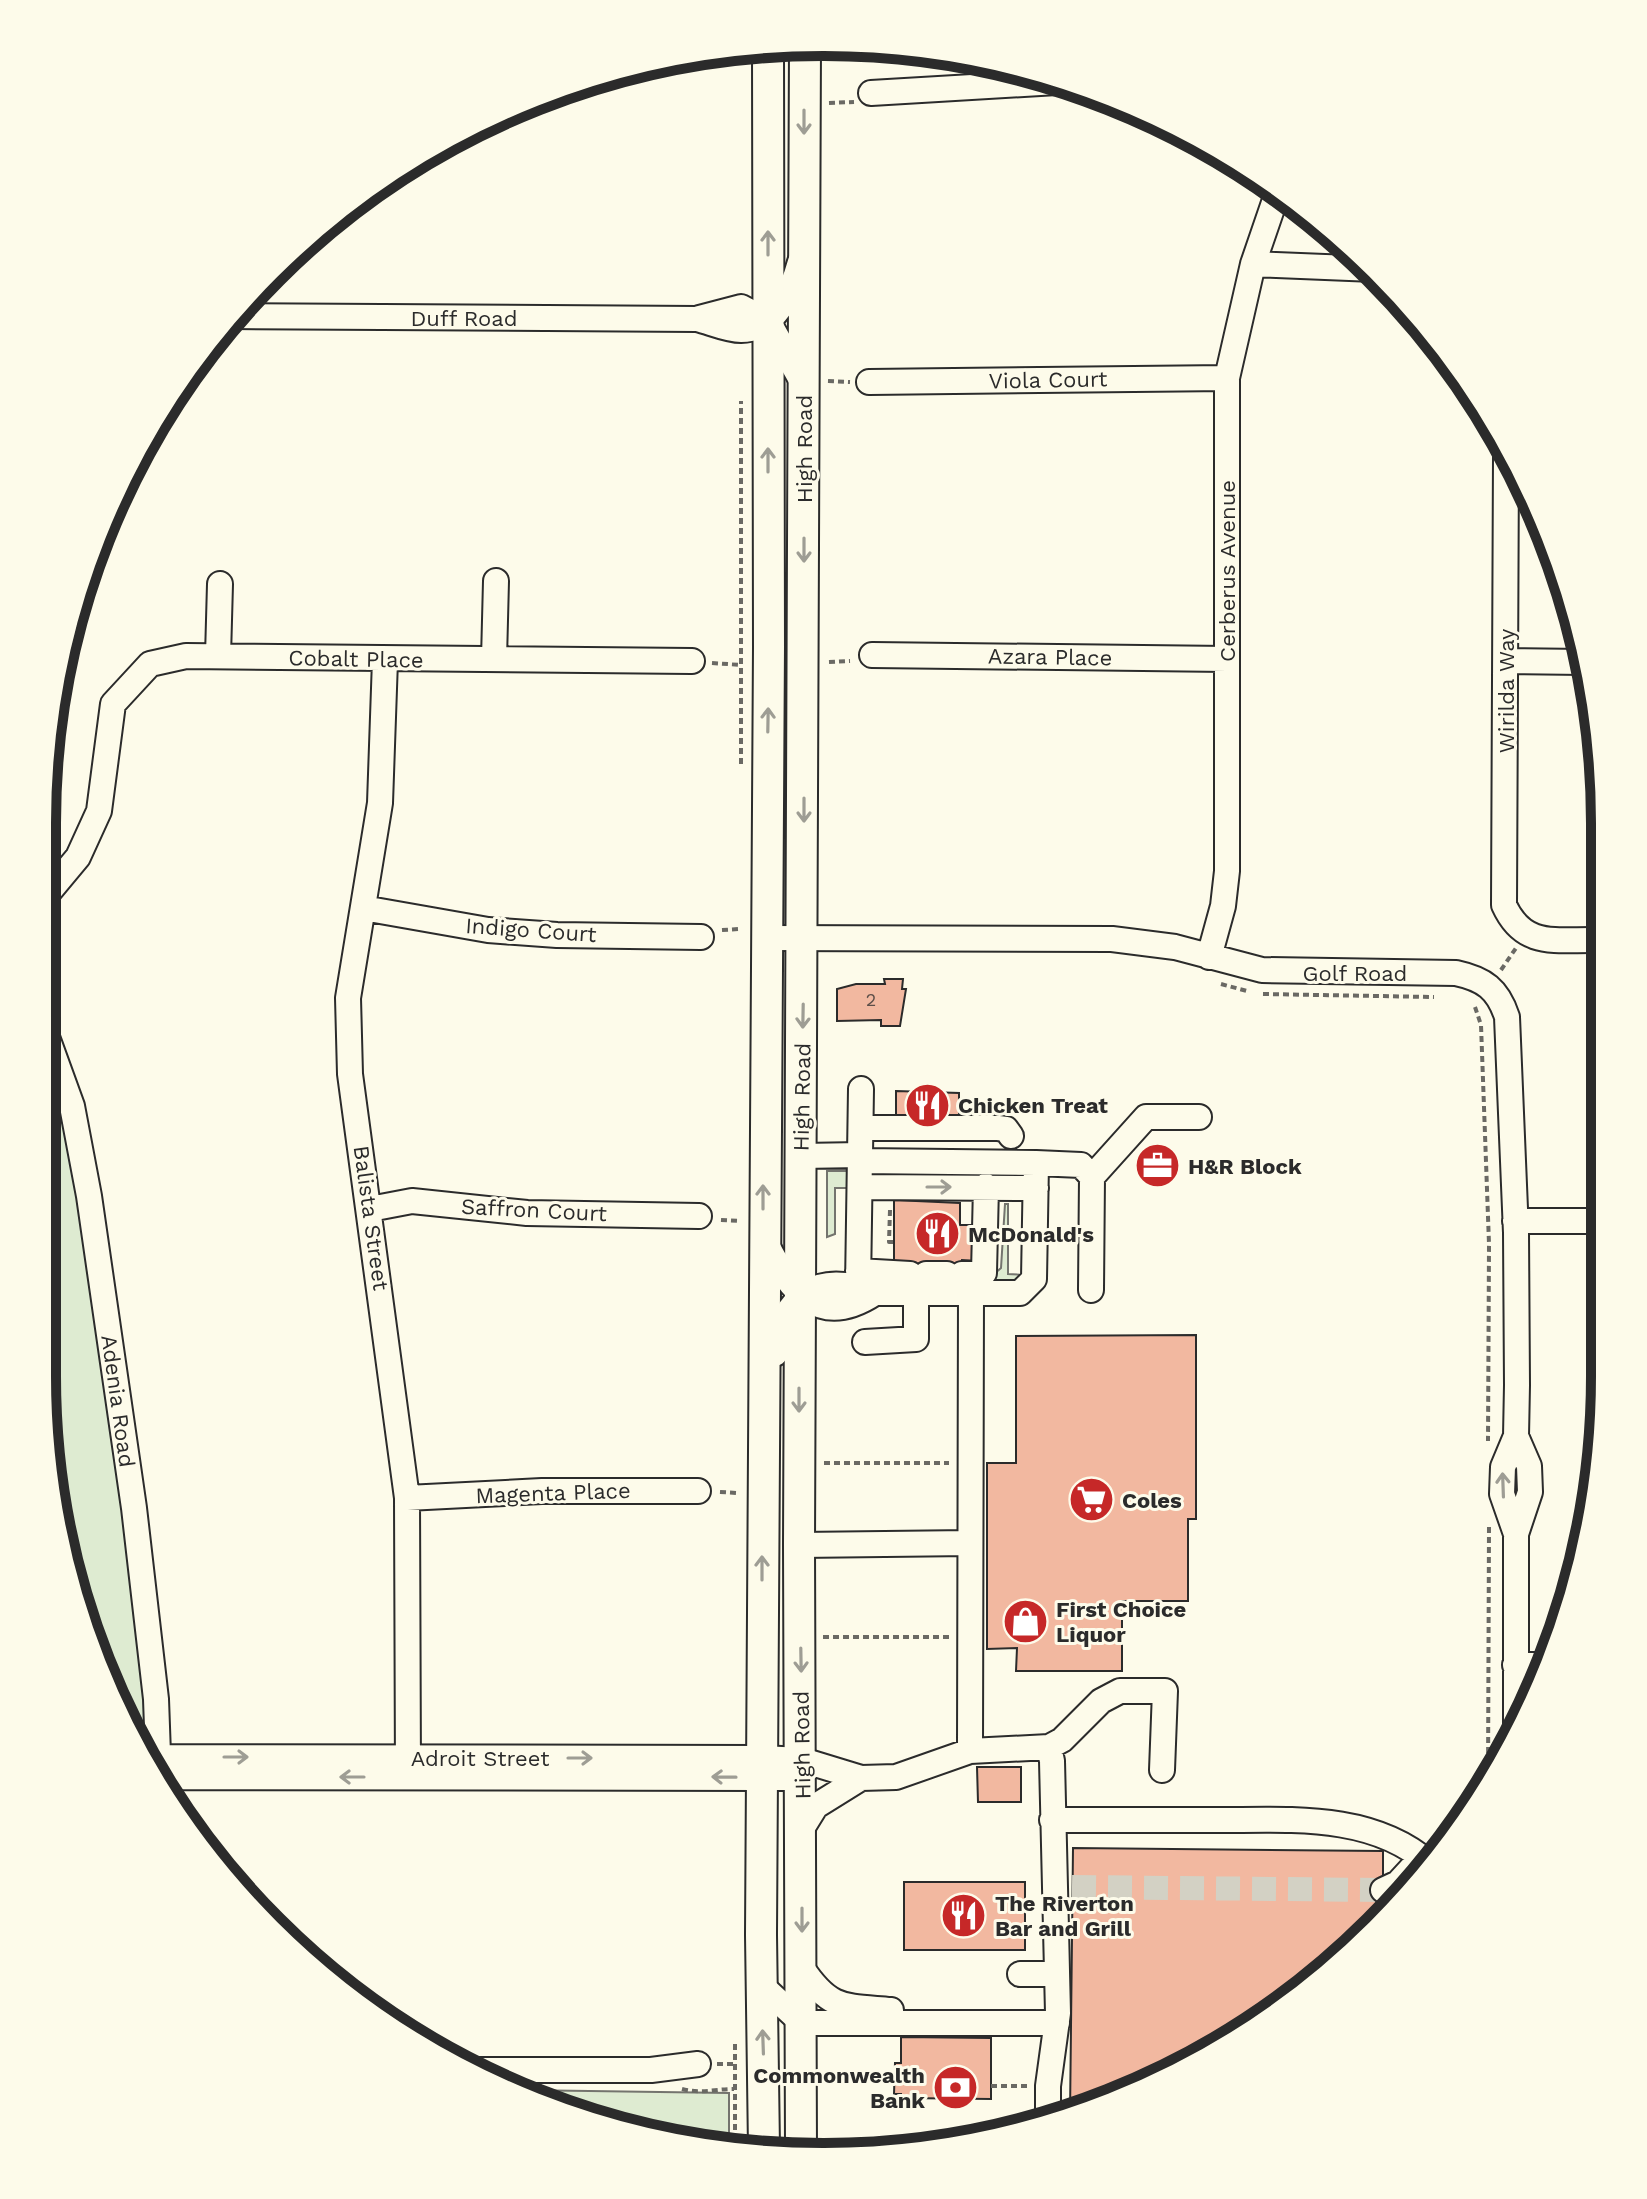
<svg xmlns="http://www.w3.org/2000/svg" width="1647" height="2199" font-family="'Work Sans',sans-serif">
<style>
.green{fill:#deebd1;stroke:#74746e;stroke-width:2}
.building{fill:#f2b8a0;stroke:#2b2b2b;stroke-width:2}
.lines{fill:none;stroke-linecap:round;stroke-linejoin:round}
.minor-tunnel{stroke:#d3d1c4;stroke-width:24;stroke-dasharray:24 12;stroke-linecap:butt}
.minor-casing{stroke:#2b2b2b;stroke-width:28}
.major-casing{stroke:#2b2b2b;stroke-width:34}
.path{stroke:#6a6964;stroke-width:4;stroke-dasharray:6 4;stroke-linecap:butt}
.minor{stroke:#fdfbea;stroke-width:24}
.major{stroke:#fdfbea;stroke-width:30}
.oneway{stroke:#9e9d94}
.labels{text-anchor:middle;dominant-baseline:central;stroke-width:6;stroke-linejoin:round;paint-order:stroke}
.number-label{font-size:18px;fill:#5d4e48}
.street-label{font-size:22px;fill:#2b2b2b;stroke:#fdfbea}
.poi-label{font-size:22px;font-weight:bold;fill:#2b2b2b;stroke:#fdfbea;text-anchor:start}
.rim{fill:none;stroke:#2b2b2b;stroke-width:10}
</style>
<rect width="100%" height="100%" fill="#fdfbea"/>
<!-- green -->
<path class="green" d="M43,1026L76,1119L160,1735L147,1767L69,1578L42,1375Z
M827,1171H852L850,1188H835V1234L827,1237Z
M1005,1204H1008V1274L1025,1275L1022,1281L939,1280L993,1275L1001,1268Z
M519,2090L729,2093V2146L671,2142Z"/>
<!-- building -->
<path class="building" d="M884,979H903L902,989H906L900,1026H881V1020L837,1021V989L856,984H885Z
M896,1091L959,1093V1117L896,1120Z
M894,1200L960,1203V1225H979V1261L962,1260L961,1279L894,1265Z
M1196,1335V1519H1188V1601H1122V1671H1016L1017,1648L987,1649V1463H1016V1336Z
M977,1767H1021V1802H978Z
M1073,1848L1383,1851V1916L1258,2025L1070,2116Z
M904,1882H1025V1950H904Z
M901,2037L991,2038V2099L901,2098V2094H894L895,2063H901Z"/>
<g class="lines">
<!-- minor-tunnel -->
<path class="minor-tunnel" d="M1072,1887L1383,1890"/>
<defs>
<path id="minor" d="M871,93L1057,82
M1253,264L1374,269
M231,316L697,319C710,322 727,330 741,330C777,329 792,291 800,262
M699,318L741,307L768,321L804,385
M869,382L1227,378
M1506,456L1504,905C1524,949 1556,939 1598,940
M872,655L1227,659
M218,656L220,584
M494,659L496,581
M385,660L380,803L348,998L350,1074L407,1498L408,1777
M1506,661L1584,662
M43,899L78,857L99,811L113,704L150,664L186,656L692,661
M363,908L488,930L557,935L701,937
M766,938L1112,939L1175,947L1262,970L1456,973C1484,979 1498,989 1507,1017L1516,1233L1517,1385L1516,1436L1503,1467L1502,1494L1516,1534
M1209,957L1223,906L1227,871V378L1253,264L1278,191
M43,1026L72,1106L89,1196L134,1508L156,1699L159,1782
M861,1128H998L1006,1129L1011,1136
M801,1156L861,1155
M1036,1163L1081,1165L1092,1177L1091,1290
M1092,1177L1146,1117H1199
M861,1187L1036,1188
M370,1209L412,1201L527,1213L699,1216
M1515,1221H1598
M766,1243C790,1291 819,1330 875,1293
M858,1271L910,1274
M926,1274H947
M962,1274L984,1273L986,1186
M858,1286L861,1089
M865,1342L916,1339V1291
M775,1354C783,1295 817,1270 875,1293H1020L1034,1279L1036,1163L861,1161
M407,1498L542,1491H698
M799,1545L970,1543
M1515,1665H1546
M1516,1733V1534L1530,1492L1529,1466L1516,1436
M970,1751L971,1292
M158,1757L761,1758L802,1760L861,1778L896,1777L970,1751L1049,1747L1062,1740L1101,1701L1120,1691H1165L1162,1770
M159,1777L802,1778
M1052,1820C1104,1820 1155,1820 1206,1820C1281,1821 1369,1810 1430,1864
M803,1827L816,1806L861,1778
M1383,1890L1398,1883L1422,1857
M802,1968C830,2010 844,2006 891,2010
M1020,1974H1055
M761,1985L802,2023H1057
M468,2070H651L698,2064
M1048,2121V2086L1058,2013L1052,1761L1049,1747"/>
<path id="major" d="M764,2148L761,1935L769,646L768,47
M801,2150L799,1545L805,44"/>
</defs>
<!-- minor casing -->
<use href="#minor" class="minor-casing"/>
<!-- major casing -->
<use href="#major" class="major-casing"/>
<!-- path -->
<path class="path" d="M829,103L854,102
M828,381L850,382
M829,662L850,661
M712,663L741,665
M741,764V401
M722,930L740,929
M1501,970L1516,948
M1221,984L1247,991
M1263,994L1434,997
M1475,1007L1481,1025L1489,1244L1488,1441
M890,1210L889,1242H895
M721,1220L740,1221
M824,1463H949
M720,1492L737,1493
M823,1637H950
M1488,1783L1489,1526
M735,2044V2146
M717,2064H736
M991,2086H1028
M682,2089C702,2094 715,2089 734,2089"/>
<!-- minor -->
<use href="#minor" class="minor"/>
<!-- major -->
<use href="#major" class="major"/>
</g>
<!-- one-way arrows -->
<defs><path id="oneway-shaft" d="M-6 0H5M1.5-3L5.5 0L1.5 3" fill="none" stroke-width="1.6" stroke-linecap="round" stroke-linejoin="round" transform="scale(2)"/></defs>
<g class="oneway">
<use href="#oneway-shaft" transform="translate(804 122) rotate(90)"/>
<use href="#oneway-shaft" transform="translate(768 243) rotate(-90)"/>
<use href="#oneway-shaft" transform="translate(768 460) rotate(-90)"/>
<use href="#oneway-shaft" transform="translate(804 550) rotate(90)"/>
<use href="#oneway-shaft" transform="translate(768 720) rotate(-89)"/>
<use href="#oneway-shaft" transform="translate(804 810) rotate(90)"/>
<use href="#oneway-shaft" transform="translate(803 1016) rotate(91)"/>
<use href="#oneway-shaft" transform="translate(939 1187)"/>
<use href="#oneway-shaft" transform="translate(763 1197) rotate(-90)"/>
<use href="#oneway-shaft" transform="translate(799 1400) rotate(90)"/>
<use href="#oneway-shaft" transform="translate(1503 1485) rotate(-92)"/>
<use href="#oneway-shaft" transform="translate(762 1568) rotate(-90)"/>
<use href="#oneway-shaft" transform="translate(801 1660) rotate(89)"/>
<use href="#oneway-shaft" transform="translate(236 1757)"/>
<use href="#oneway-shaft" transform="translate(580 1758)"/>
<use href="#oneway-shaft" transform="translate(352 1777) rotate(-180)"/>
<use href="#oneway-shaft" transform="translate(724 1777) rotate(-179)"/>
<use href="#oneway-shaft" transform="translate(802 1920) rotate(90)"/>
<use href="#oneway-shaft" transform="translate(763 2042) rotate(-92)"/>
</g>
<!-- icons -->
<defs>
<symbol id="restaurant-disc" viewBox="-11 -11 22 22"><circle r="9.5" fill="#c62828" stroke="#fdfbea"/><path d="M-5-6h1v4h1v-4h1v4h1v-4h1v5L-1.5 .5V6h-2V.5L-5-1ZM5-6V6H3V1.5H1.5Q1.5-4 5-6Z" fill="#fff"/></symbol>
<symbol id="office-disc" viewBox="-11 -11 22 22"><circle r="9.5" fill="#c62828" stroke="#fdfbea"/><path d="M-6-3h4V-5.5h4V-3h4V5H-6ZM-1-4.5V-3h2v-1.5ZM-6 0V1H6V0Z" fill="#fff"/></symbol>
<symbol id="supermarket-disc" viewBox="-11 -11 22 22"><circle r="9.5" fill="#c62828" stroke="#fdfbea"/><path d="M-6-5.5h2.5l.6 2H6L4.5 2H-2.5L-4.4-4H-6ZM-1.5 3.2a1.3 1.3 0 1 0 .1 0ZM3 3.2a1.3 1.3 0 1 0 .1 0Z" fill="#fff"/></symbol>
<symbol id="shop-disc" viewBox="-11 -11 22 22"><circle r="9.5" fill="#c62828" stroke="#fdfbea"/><path d="M-5-2.5h2.3a2.7 3.5 0 0 1 5.4 0H5L5.5 6h-11ZM-1.5-2.5h3a1.5 2.3 0 0 0-3 0Z" fill="#fff"/></symbol>
<symbol id="bank-disc" viewBox="-11 -11 22 22"><circle r="9.5" fill="#c62828" stroke="#fdfbea"/><path d="M-6-4H6V4H-6ZM0-2.3a2.3 2.3 0 1 0 0 4.6a2.3 2.3 0 1 0 0-4.6Z" fill="#fff"/></symbol>
</defs>
<g fill-rule="evenodd">
<use href="#restaurant-disc" x="902" y="1080" width="51" height="51"/>
<use href="#office-disc" x="1132" y="1140" width="51" height="51"/>
<use href="#restaurant-disc" x="912" y="1208" width="51" height="51"/>
<use href="#supermarket-disc" x="1066" y="1474" width="51" height="51"/>
<use href="#shop-disc" x="1000" y="1596" width="51" height="51"/>
<use href="#restaurant-disc" x="938" y="1890" width="51" height="51"/>
<use href="#bank-disc" x="930" y="2062" width="51" height="51"/>
</g>
<g class="labels">
<!-- number labels -->
<g class="number-label">
<text x="871" y="999">2</text>
</g>
<!-- street labels -->
<g class="street-label">
<text x="464" y="318">Duff Road</text>
<text transform="translate(1048 380) rotate(-1)">Viola Court</text>
<text transform="translate(804 449) rotate(-90)">High Road</text>
<text transform="translate(1227 571) rotate(-90)">Cerberus Avenue</text>
<text transform="translate(1050 657) rotate(1)">Azara Place</text>
<text transform="translate(356 659) rotate(1)">Cobalt Place</text>
<text transform="translate(1506 691) rotate(-90)">Wirilda Way</text>
<text transform="translate(531 930) rotate(4)">Indigo Court</text>
<text x="1355" y="973">Golf Road</text>
<text transform="translate(802 1097) rotate(-89)">High Road</text>
<text transform="translate(534 1210) rotate(3)">Saffron Court</text>
<text transform="translate(371 1218) rotate(82)">Balista Street</text>
<text transform="translate(118 1401) rotate(82)">Adenia Road</text>
<text transform="translate(553 1493) rotate(-2)">Magenta Place</text>
<text transform="translate(802 1745) rotate(-91)">High Road</text>
<text x="480" y="1758">Adroit Street</text>
</g>
<!-- poi labels -->
<g class="poi-label">
<text x="958" y="1105">Chicken Treat</text>
<text x="1188" y="1166">H&amp;R Block</text>
<text x="968" y="1234">McDonald's</text>
<text x="1122" y="1500">Coles</text>
<text x="1056" y="1609">First Choice<tspan x="1056" dy="25">Liquor</tspan></text>
<text x="995" y="1903">The Riverton<tspan x="995" dy="25">Bar and Grill</tspan></text>
<text x="925" y="2075" text-anchor="end">Commonwealth<tspan x="925" dy="25">Bank</tspan></text>
</g>
</g>
<!-- crop -->
<path d="M0 0H1647V2199H0ZM823 56H824A767 767 0 0 1 1591 823V1376A767 767 0 0 1 824 2143H823A767 767 0 0 1 56 1376V823A767 767 0 0 1 823 56Z" fill="#fdfbea" fill-rule="evenodd"/>
<path class="rim" d="M823 56H824A767 767 0 0 1 1591 823V1376A767 767 0 0 1 824 2143H823A767 767 0 0 1 56 1376V823A767 767 0 0 1 823 56Z"/>
</svg>
